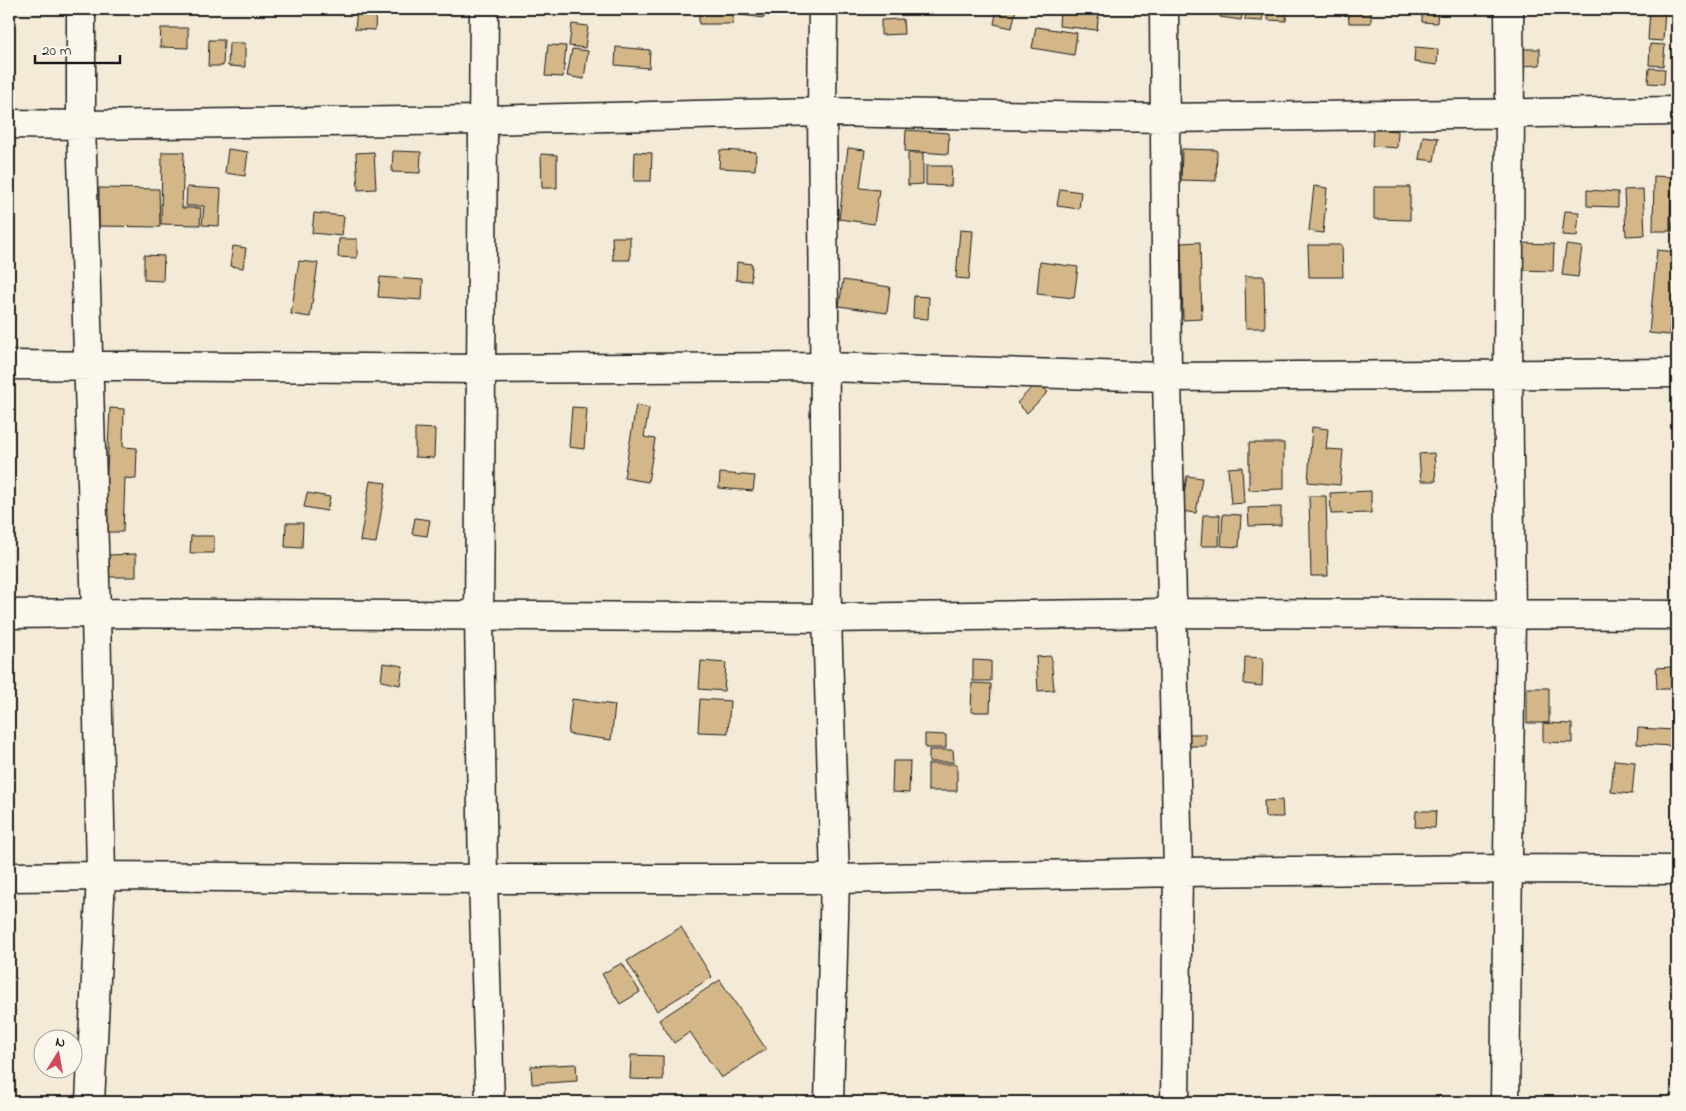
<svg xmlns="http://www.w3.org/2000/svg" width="1686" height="1111" font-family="'Indie Flower',sans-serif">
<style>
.building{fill:#d3b788;stroke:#1c1c1c}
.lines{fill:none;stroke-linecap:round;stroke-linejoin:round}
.minor-casing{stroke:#1c1c1c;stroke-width:31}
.minor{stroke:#fbf7ec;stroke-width:28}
</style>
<rect width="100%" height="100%" fill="#f3ead8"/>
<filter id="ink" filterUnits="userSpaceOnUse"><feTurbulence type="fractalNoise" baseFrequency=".02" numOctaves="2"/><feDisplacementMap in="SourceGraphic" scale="10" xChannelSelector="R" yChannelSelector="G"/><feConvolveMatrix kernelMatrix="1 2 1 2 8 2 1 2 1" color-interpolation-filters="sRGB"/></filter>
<g filter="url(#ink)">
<!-- building -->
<path class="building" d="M357,9H376L375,30L355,29Z
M699,9H733V24H699Z
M736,9H765L764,18L735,14Z
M997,9H1016L1012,28L994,24Z
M1060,9H1099L1097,30L1059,26Z
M1221,9H1243L1241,20L1220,17Z
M1246,9H1264L1262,21L1245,20Z
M1268,9H1287L1286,21L1268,20Z
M1348,9H1371V23H1349Z
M1422,9H1438L1437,23L1422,22Z
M1566,9H1598V14Z
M1650,9H1665L1663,41L1648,40Z
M903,19L904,34L881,35V20Z
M572,24L588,26L585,48L569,46Z
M1036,27L1077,33L1074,55L1032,48Z
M161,28H188V48L160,47Z
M209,40H224L223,66H208Z
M229,43H245V67L228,66Z
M1650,44L1665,45L1663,66L1649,65Z
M548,45L566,46L563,77L545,76Z
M616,47L650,50L649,68L615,65Z
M1415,47L1438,49L1437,65L1414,62Z
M572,49L588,51L584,79L567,76Z
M1522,49H1540V65L1522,66Z
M1649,68L1665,69L1664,84L1648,83Z
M1373,129L1398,131L1397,148L1372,146Z
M906,130L949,133L948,154L905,151Z
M1423,136L1438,138L1434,161L1419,159Z
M848,148L865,150L860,188L879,190L874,224L839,219Z
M228,149L248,152L245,176L225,173Z
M1182,149L1217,150L1216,181L1181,180Z
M720,150L756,152L755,170L719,168Z
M393,151L421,152L420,173L392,172Z
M162,152H184L182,208H201L200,225L161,224Z
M374,152L376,189L358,190L356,153Z
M635,152L652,153L651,181H634Z
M908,153H923V184L908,185Z
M541,154L557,155V188H542Z
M926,166H952L951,186L926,185Z
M1654,176L1671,177L1670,231H1653Z
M1314,186L1327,188L1323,233L1309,231Z
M187,187L221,189L219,226L202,225L204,206H186Z
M1374,187H1410V220L1374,219Z
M99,188L159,189L160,227L99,226Z
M1060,189L1081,192L1079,209L1057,206Z
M1643,189L1645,235L1626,236L1624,190Z
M1587,190L1618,192V207L1587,206Z
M1675,209L1677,210V230H1672Z
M1565,211L1579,212L1577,236L1562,235Z
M314,213L344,216L342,236L312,233Z
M960,230L973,231L969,279L956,278Z
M612,237H630V260H613Z
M339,239H357V258L338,257Z
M1200,242L1202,319L1183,320L1181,243Z
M1520,243L1554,244L1553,271L1519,270Z
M1308,245H1342L1343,277H1309Z
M1566,245L1582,247L1578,277L1562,275Z
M233,246L246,248L243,268L230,266Z
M1657,250L1677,252L1669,335L1649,333Z
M144,255L164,256L163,281L144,280Z
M299,261L318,263L310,317L291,314Z
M737,262L752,264L751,281L736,280Z
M1040,262L1078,267L1074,298L1037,294Z
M1245,276H1264L1265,328H1246Z
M380,277L423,280L422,300L378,297Z
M843,280L890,287L887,313L839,306Z
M914,296L929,297L928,319L913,318Z
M1037,382L1048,392L1027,413L1017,403Z
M636,405L649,408L644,437L655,439L648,482L624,478Z
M572,407L587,408L584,449L569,447Z
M110,408L124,409L123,447L137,448L136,479L125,478L123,532H104Z
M1312,427L1328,429L1326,449L1343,450L1340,485L1308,482Z
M415,428L435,429L434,458L415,457Z
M1249,443H1284V489L1249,490Z
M1434,453L1436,481H1421L1419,454Z
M1242,467L1244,503L1231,504L1228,468Z
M720,473L755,476L753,491L719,488Z
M1187,476L1202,478L1196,513L1181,511Z
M370,481L386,483L376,543L360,541Z
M1371,491V513L1331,514L1330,493Z
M307,493L330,497L327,511L304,507Z
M1309,496H1326L1328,576H1311Z
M1281,507V525L1249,526L1248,508Z
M1223,514L1241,515L1239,547L1221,546Z
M1203,515H1220L1219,546H1201Z
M415,518L430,520L427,536L412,534Z
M286,523H303L302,548L285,547Z
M191,536H214V553H190Z
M136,554V577H109L108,555Z
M1051,656L1054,690L1038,691L1036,657Z
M1245,657L1263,658L1262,686L1244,684Z
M973,660L991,661V681H973Z
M701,661L726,663L724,691L699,689Z
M383,663L403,666L400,685L381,681Z
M1672,667L1673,689H1657L1656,668Z
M972,683L991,684L990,712H971Z
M1527,688H1549V723H1527Z
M572,699L615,705L611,740L568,734Z
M700,699L730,701L728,733L698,732Z
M1543,723L1572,724V743L1543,742Z
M1676,724H1677V745H1674Z
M1638,728L1674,730L1673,746L1637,744Z
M925,734L946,735V748H925Z
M1184,734H1206V746H1183Z
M929,750H953L954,762H929Z
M1614,760L1635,762L1632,794L1611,792Z
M893,761H910L909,793L892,792Z
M928,764H957V791H928Z
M1282,800L1283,817H1265L1264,801Z
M1416,811H1436L1435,828L1415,827Z
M681,927L712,977L657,1011L627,961Z
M622,963L640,992L620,1004L602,974Z
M720,980L766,1049L721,1078L690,1032L674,1043L659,1020Z
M631,1055L663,1056V1080L630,1079Z
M576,1064L577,1081L532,1084L531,1066Z"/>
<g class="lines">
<defs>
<path id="minor" d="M81,9V125L96,613L101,876L90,1102
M484,9L479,616L483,879L490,1102
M823,9L822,112L827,618L835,879L829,1102
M1164,9L1167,377L1178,872L1175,1102
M9,124L81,125L484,120L822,112L1164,118L1677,111
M9,365L480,369L824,367L1167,377L1677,373
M9,614L96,613L827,618L1172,613L1677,615
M9,877L101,876L483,879H835L1178,872L1507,869L1677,870
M1505,1102L1511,615L1508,375L1510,112L1509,9"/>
</defs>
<!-- minor casing -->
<use href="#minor" class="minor-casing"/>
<!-- minor -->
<use href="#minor" class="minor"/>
</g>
</g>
<!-- margin -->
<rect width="1686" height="1111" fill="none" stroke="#fbf7ec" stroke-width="30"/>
<rect x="15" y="15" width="1656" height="1081" fill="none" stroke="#1c1c1c" stroke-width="2" filter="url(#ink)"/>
<!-- north arrow -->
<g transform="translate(58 1054) rotate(11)"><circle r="24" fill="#fbf7ec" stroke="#a29f99"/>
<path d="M0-4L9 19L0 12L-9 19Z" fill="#d1495b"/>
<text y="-8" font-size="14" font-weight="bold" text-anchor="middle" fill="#1c1c1c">N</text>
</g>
<!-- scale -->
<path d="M35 55v8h85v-8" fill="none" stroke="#1c1c1c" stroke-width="2.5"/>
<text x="42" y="55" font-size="15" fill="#1c1c1c" stroke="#fbf7ec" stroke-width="4" paint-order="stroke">20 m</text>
</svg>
